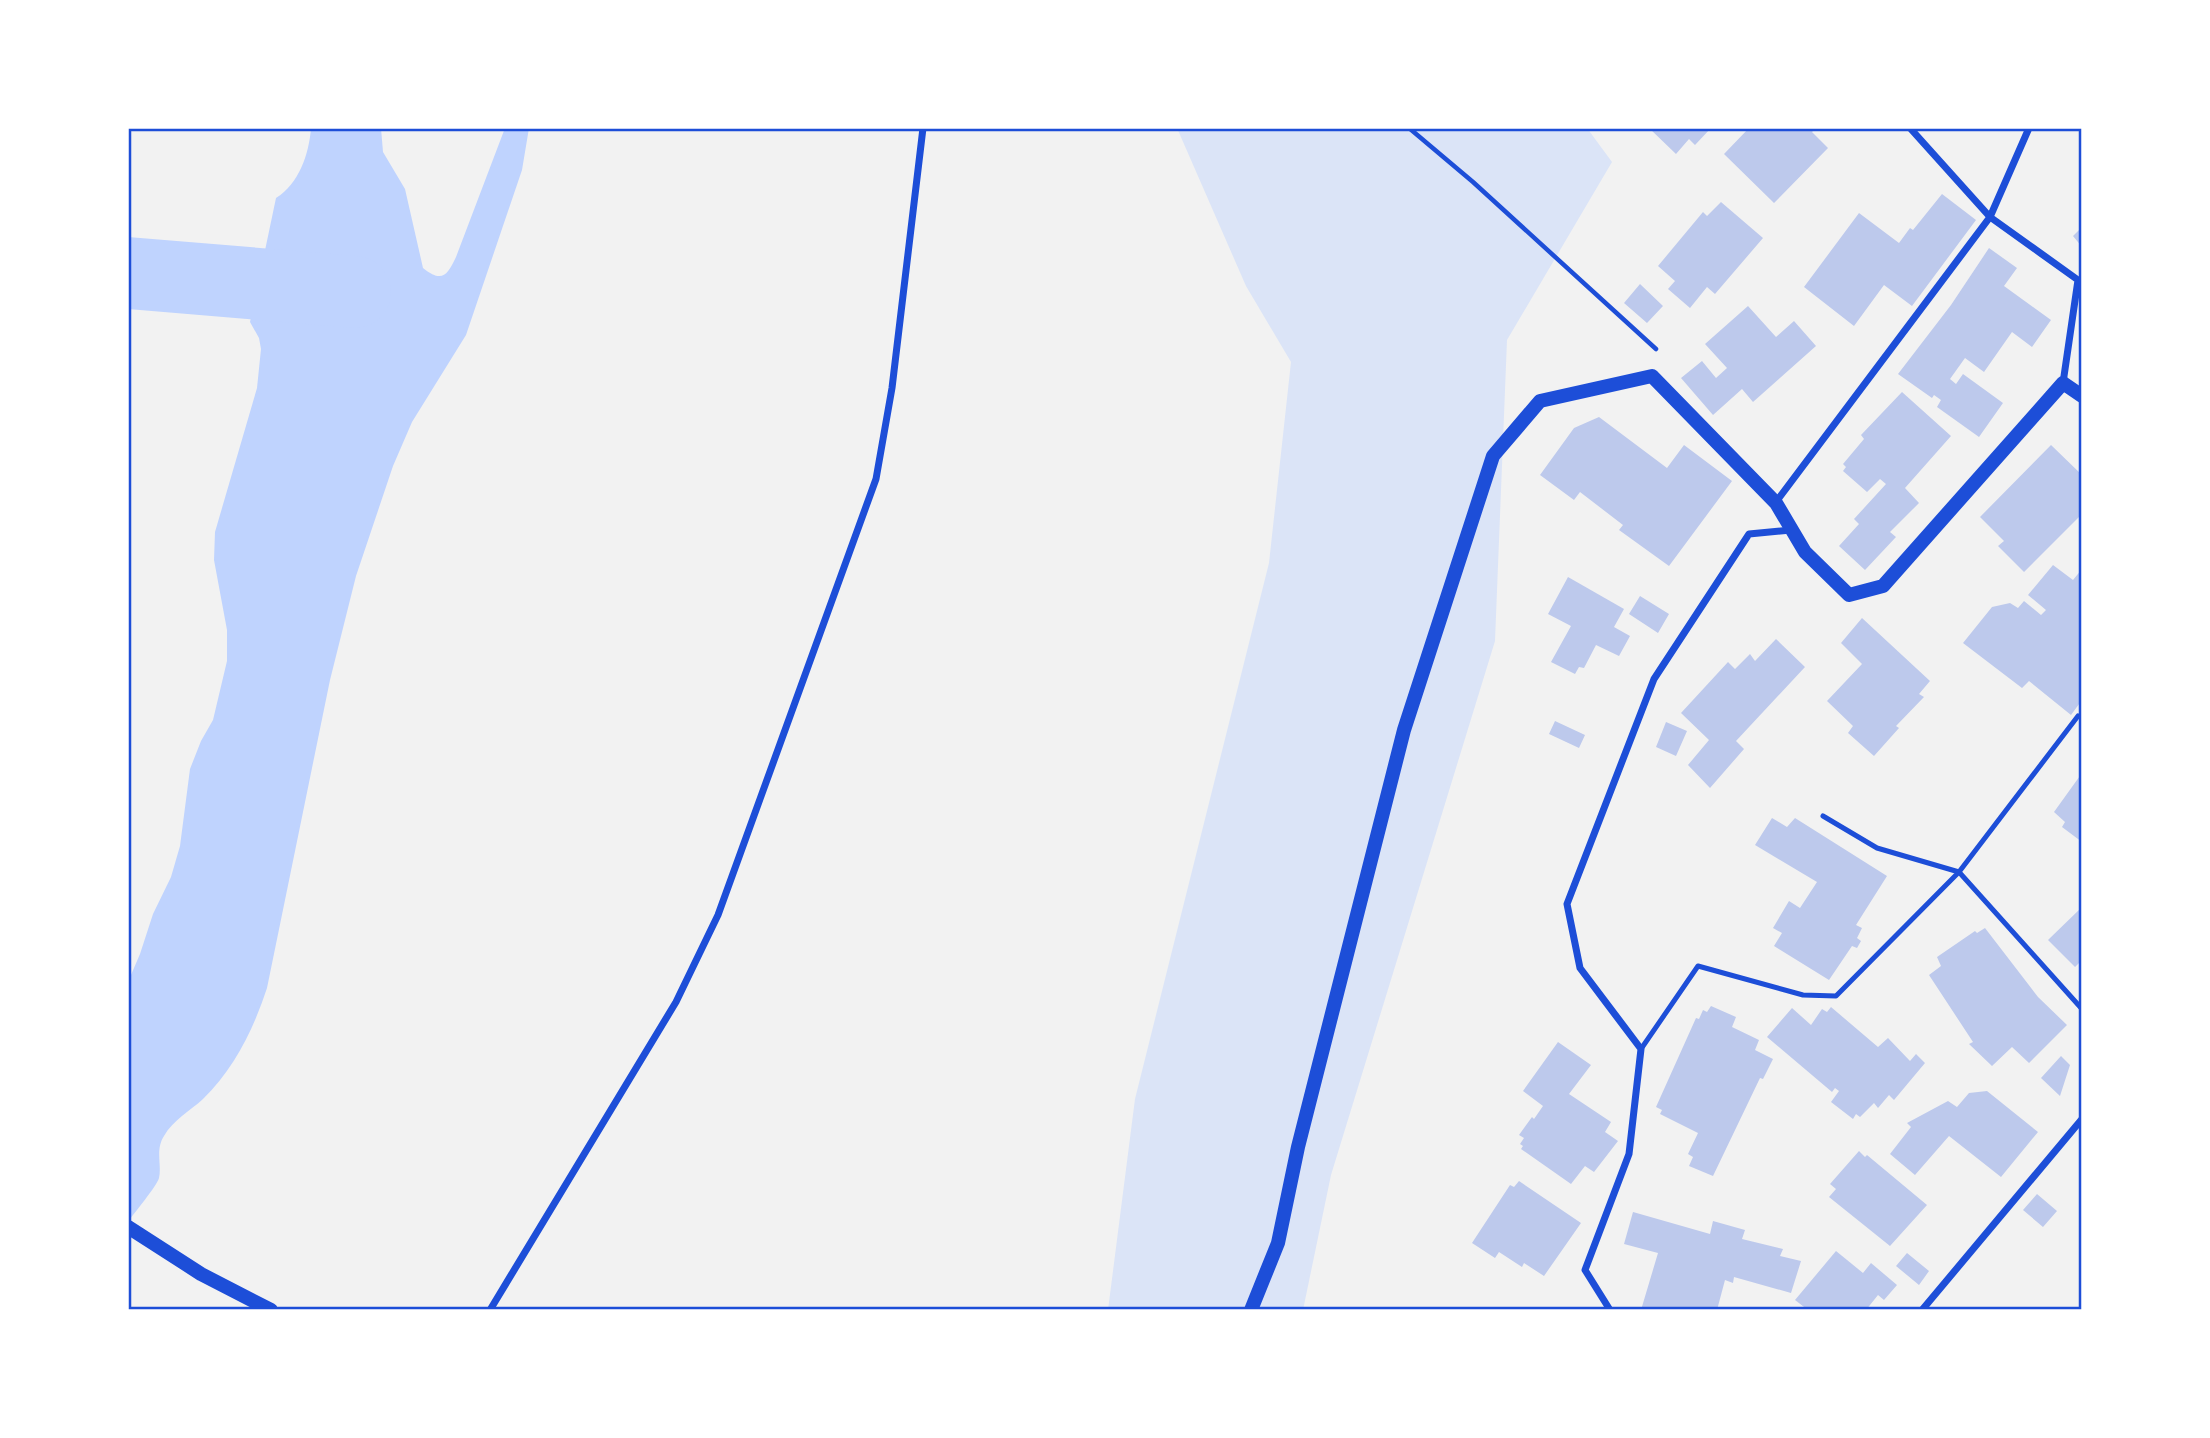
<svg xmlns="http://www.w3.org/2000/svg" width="2210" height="1438" font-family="'Noto Sans',sans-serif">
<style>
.green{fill:#dbe4f7}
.water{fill:#bfd3fe}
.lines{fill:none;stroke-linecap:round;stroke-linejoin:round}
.river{stroke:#bfd3fe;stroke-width:72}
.building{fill:#bdc9ec}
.path{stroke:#1d4ed8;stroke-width:4.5}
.service{stroke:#1d4ed8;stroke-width:5}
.minor{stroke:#1d4ed8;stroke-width:7}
.secondary{stroke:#1d4ed8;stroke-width:14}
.neatline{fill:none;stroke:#1d4ed8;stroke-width:2.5}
</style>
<rect width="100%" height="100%" fill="#f2f2f2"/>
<!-- green -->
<path class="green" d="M1177,128H1587L1612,162L1507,340L1495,641L1331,1175L1303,1310H1108L1135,1099L1269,563L1291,362L1246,286Z"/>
<!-- water -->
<path class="water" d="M311,128H381L383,152L405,189L423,268C442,283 447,276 456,257L505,128H529L522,170L466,335L412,422L393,466L356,576L330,680L267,988C254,1028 234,1069 203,1099C190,1111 173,1120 164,1136C155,1150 162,1165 159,1178C157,1186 134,1213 128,1222V982L140,954L153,914L171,877L180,846L190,769L201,741L213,720L227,661V630L214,560L215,532L257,388L261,349L259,338L250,322L276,198C299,184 309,154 311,128Z"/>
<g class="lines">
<!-- river -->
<path class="river" d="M128,273L355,292"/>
</g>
<!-- building -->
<path class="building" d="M1649,128H1711L1695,145L1689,139L1676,154Z
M1749,128H1816L1812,132L1828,148L1774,203L1724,154Z
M1942,194L1976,220L1912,306L1884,285L1854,326L1804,287L1859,213L1899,243L1910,228L1913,230Z
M1721,202L1763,238L1715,294L1707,287L1690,308L1668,289L1675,281L1658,266L1703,212L1707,216Z
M2082,227V247L2073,236Z
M1989,248L2017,268L2004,286L2051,320L2032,347L2012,332L1984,372L1965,358L1950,379L1956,384L1963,374L2003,403L1979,437L1937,407L1941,400L1934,395L1932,398L1898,374L1951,305Z
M1640,284L1663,306L1647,323L1624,303Z
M1748,306L1776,337L1794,321L1816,346L1753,402L1742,389L1713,415L1681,378L1702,361L1716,378L1727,368L1705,344Z
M1902,392L1951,436L1905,488L1919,503L1890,532L1896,537L1865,570L1839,546L1859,524L1854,519L1886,484L1880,479L1867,492L1843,471L1846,467L1843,464L1864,439L1861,435Z
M1599,417L1667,468L1684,445L1732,481L1669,566L1619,530L1623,525L1580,492L1574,500L1540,475L1574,428Z
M2051,445L2082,475V514L2024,572L1998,546L2004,541L1980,517Z
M2053,565L2073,580L2082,569V700L2071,715L2029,681L2022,688L1963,643L1992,607L2010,603L2018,608L2024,601L2041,615L2046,610L2028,595Z
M1568,577L1624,609L1614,627L1630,636L1619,656L1596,645L1584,668L1579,667L1575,674L1551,662L1571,626L1548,614Z
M1640,596L1669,614L1658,633L1629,614Z
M1862,618L1930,681L1919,694L1924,697L1896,726L1899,728L1874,756L1848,733L1853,726L1827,701L1862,664L1841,643Z
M1776,639L1805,667L1736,741L1744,749L1710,788L1688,765L1709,740L1681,713L1728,662L1735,669L1750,654L1755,661Z
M1555,721L1585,735L1579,748L1549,734Z
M1666,722L1687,731L1676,756L1656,747Z
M2082,773V842L2062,827L2065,822L2054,812Z
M1772,818L1787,827L1795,818L1887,876L1856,925L1862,928L1857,938L1861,941L1857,948L1852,946L1829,980L1774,946L1782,933L1773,928L1789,901L1800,908L1817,882L1755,845Z
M2082,907V964L2080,962L2075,967L2048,940Z
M1985,928L2038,997L2067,1025L2029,1063L2012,1047L1992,1066L1969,1044L1973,1042L1929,975L1941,966L1937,957L1975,931L1977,933Z
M1711,1006L1736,1017L1732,1027L1759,1040L1755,1050L1773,1059L1763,1079L1760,1078L1713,1176L1689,1166L1693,1157L1688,1154L1698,1133L1660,1114L1662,1110L1656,1107L1696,1018L1699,1019L1703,1010L1707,1012Z
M1831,1007L1878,1047L1888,1038L1910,1061L1916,1054L1925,1063L1894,1100L1889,1095L1878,1108L1874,1103L1860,1117L1856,1114L1853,1119L1831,1102L1839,1091L1835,1088L1832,1092L1767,1037L1792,1008L1811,1025L1822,1009L1827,1012Z
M1558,1042L1591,1065L1569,1094L1611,1122L1605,1132L1618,1141L1594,1172L1585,1166L1571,1184L1521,1149L1523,1146L1520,1144L1524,1138L1519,1135L1532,1117L1534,1119L1543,1106L1523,1091Z
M2061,1056L2070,1065L2060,1096L2041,1078Z
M1987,1091L2038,1132L2001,1177L1949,1136L1915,1175L1890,1154L1911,1127L1907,1123L1948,1101L1957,1107L1969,1093Z
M1859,1151L1865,1157L1867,1155L1927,1205L1890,1246L1829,1197L1836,1189L1830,1184Z
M1519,1181L1581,1223L1544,1276L1524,1263L1522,1267L1499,1252L1495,1258L1472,1243L1510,1185L1514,1187Z
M2037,1194L2057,1211L2043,1227L2023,1210Z
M1633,1212L1710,1234L1713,1221L1745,1230L1742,1239L1783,1249L1780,1256L1801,1261L1791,1293L1734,1277L1733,1283L1725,1280L1717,1310H1641L1658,1253L1624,1244Z
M1836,1251L1863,1273L1871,1263L1897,1285L1884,1300L1878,1295L1866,1310H1808L1795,1300Z
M1907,1253L1929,1271L1919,1285L1896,1266Z"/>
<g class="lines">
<!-- path -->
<path class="path" d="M1409,128L1473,182L1656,349"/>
<!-- service -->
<path class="service" d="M1823,816L1877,848L1959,872L2078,716
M1641,1049L1698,966L1803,995L1836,996L1959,872L2082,1009"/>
<!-- minor -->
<path class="minor" d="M1910,128L1990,217L2078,280L2063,383
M1776,502L1990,217L2029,128
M490,1310L676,1002L718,915L876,479L892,388L923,128
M1610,1310L1585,1270L1629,1154L1641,1049L1580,968L1567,904L1654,679L1749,534L1791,530
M1922,1310L2082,1119"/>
<!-- secondary -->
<path class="secondary" d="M128,1227L201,1274L271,1310
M1251,1310L1278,1243L1298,1147L1404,730L1493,456L1540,401L1652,376L1776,503L1805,552L1849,595L1883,586L2063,383L2082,396"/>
</g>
<!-- border -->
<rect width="2210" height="1438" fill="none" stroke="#ffffff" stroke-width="259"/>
<rect x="130" y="130" width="1950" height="1178" class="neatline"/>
</svg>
